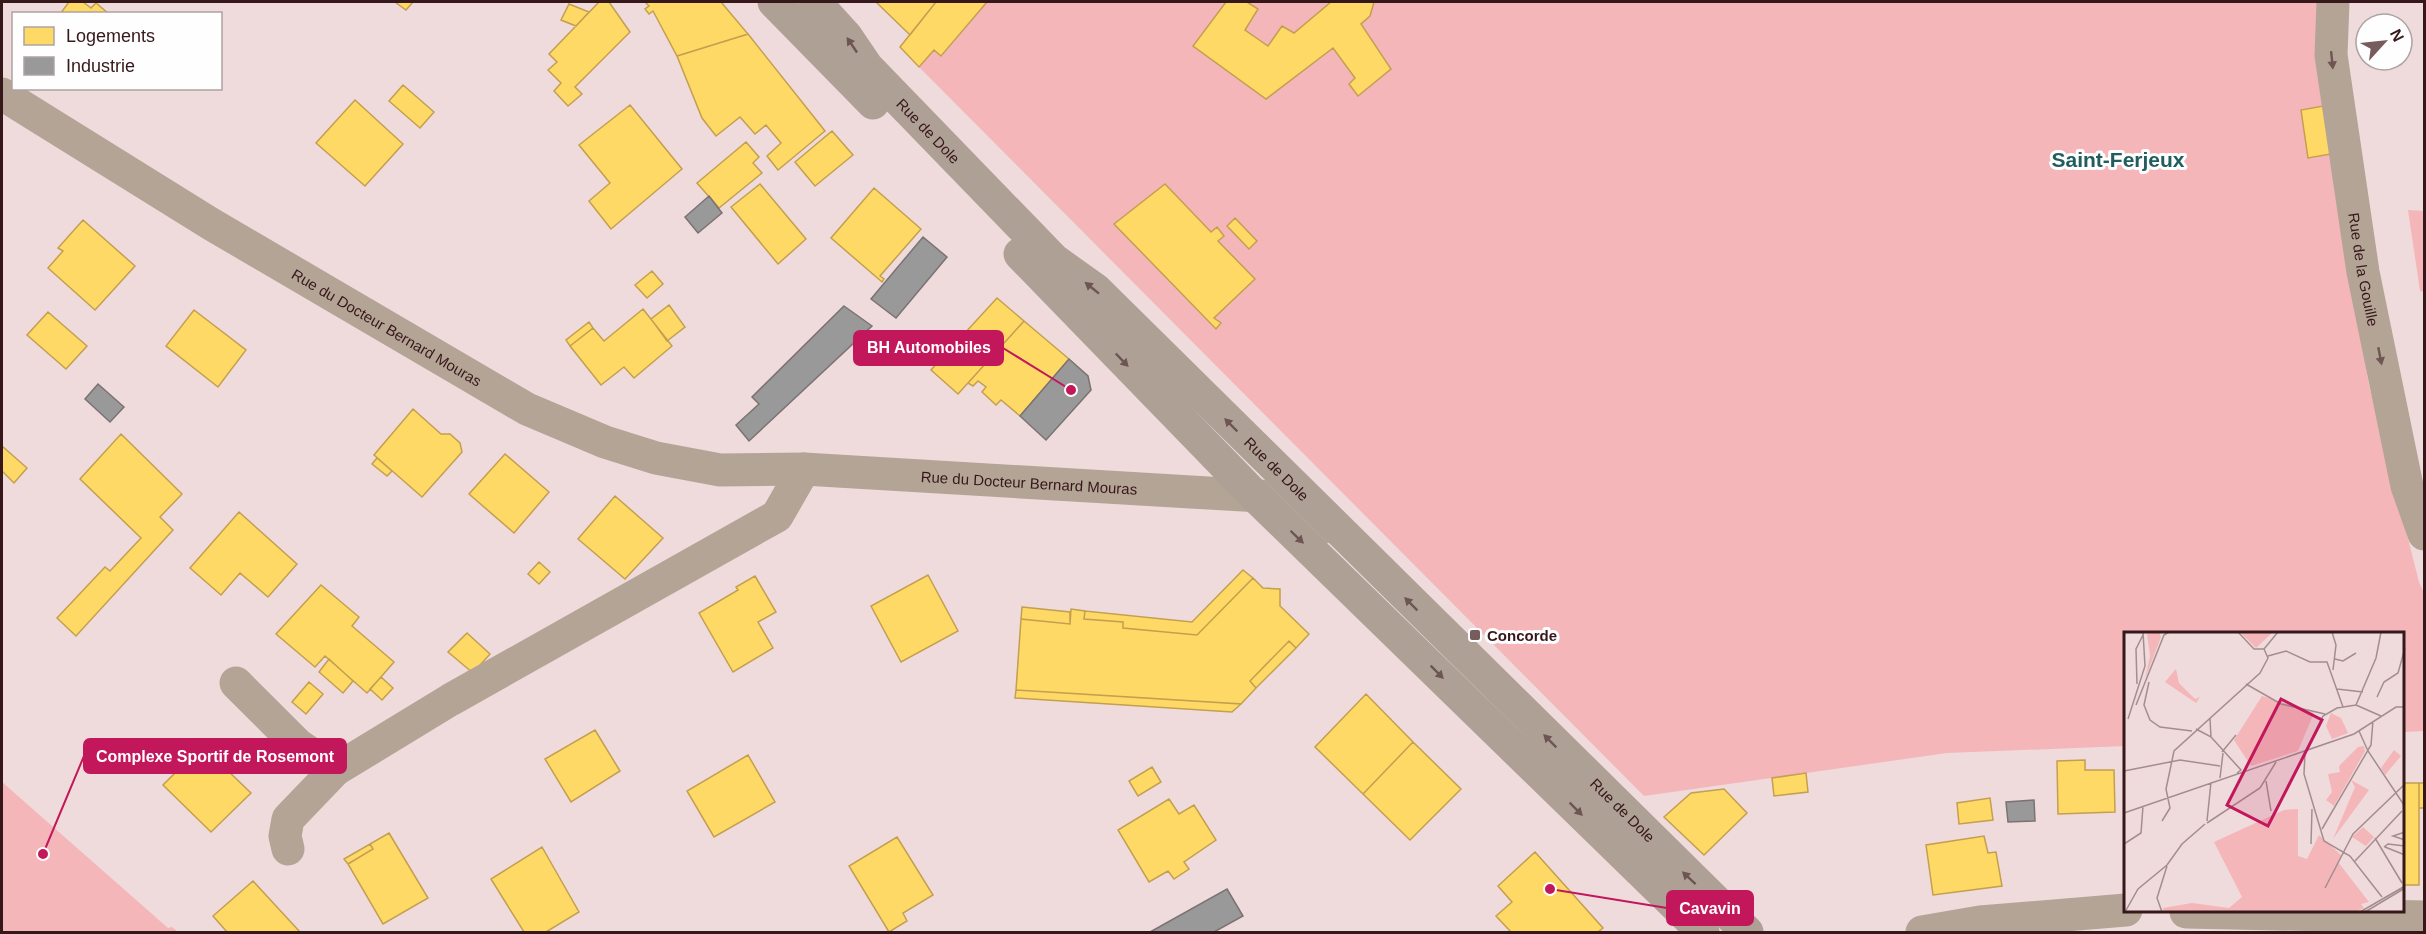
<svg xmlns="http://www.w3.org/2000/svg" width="2426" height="934" font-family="Helvetica,sans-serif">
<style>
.green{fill:#f4b6b9}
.homes{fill:#ffd966;stroke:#c39f4f;stroke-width:1.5}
.industry{fill:#999;stroke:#7b7273;stroke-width:1.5}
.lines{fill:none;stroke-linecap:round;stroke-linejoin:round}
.minor{stroke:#b4a496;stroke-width:33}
.major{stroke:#afa096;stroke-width:33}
.oneway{fill:#6c5552}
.oneway2{fill:#6f5652}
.poi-dot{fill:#775c5e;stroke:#fefefe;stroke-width:2}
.labels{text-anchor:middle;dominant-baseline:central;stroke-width:6;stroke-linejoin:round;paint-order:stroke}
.street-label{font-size:15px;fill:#36171a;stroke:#fefefe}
.poi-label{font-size:15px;font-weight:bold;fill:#36171a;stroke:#fefefe;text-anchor:start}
.district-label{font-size:21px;font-weight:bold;fill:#225d5e;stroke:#fefefe}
.inset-road{fill:none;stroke:#a58d8e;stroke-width:1.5}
.view{fill:#c2185b;fill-opacity:0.15;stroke:#c2185b;stroke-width:3}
.inset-edge{fill:none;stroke:#36171a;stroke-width:3}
.leader{fill:none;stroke:#c2185b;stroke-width:2}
.callout-dot{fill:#c2185b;stroke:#fefefe;stroke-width:2}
.callout{fill:#c2185b;stroke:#c2185b;stroke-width:2}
.callout-label{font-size:16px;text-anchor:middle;font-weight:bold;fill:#fff}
</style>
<rect width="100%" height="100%" fill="#efdbdc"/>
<!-- green -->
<path class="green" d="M987,2H2320L2331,154L2369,385L2419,582L2424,593V731L2404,732V634H2126V746L1947,753L1644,796L919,67L934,50L942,56Z
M2408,210L2424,211V292L2420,291Z
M2,782L168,928L172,927L178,932H2Z"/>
<!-- homes -->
<path class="homes" d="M69,2H83L91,8L96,3L109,14H60Z
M395,2H413L406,10Z
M599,2H609L630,32L575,87L582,94L568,106L554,91L561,83L548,70L557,62L549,54Z
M645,2H721L748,34L677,56L653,11L649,14L645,9L649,6Z
M876,2H936L910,35Z
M936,2H987L941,56L934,50L919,67L900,47Z
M1226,2H1247L1258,9L1245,30L1268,46L1282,26L1294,33L1331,2H1374L1370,16L1361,24L1391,69L1358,96L1349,84L1355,78L1333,48L1266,99L1193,46Z
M569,4L589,12L576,26L561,20Z
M748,34L825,131L778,170L767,156L781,143L766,125L755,134L740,117L716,136L702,118L677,56Z
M403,85L434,112L420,128L389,101Z
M355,100L403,144L365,186L316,143Z
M630,105L682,169L611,229L589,201L610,183L579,145Z
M2323,106L2331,154L2308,158L2301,110Z
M832,131L853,155L815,186L795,162Z
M746,142L759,157L753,163L762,173L719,208L697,183Z
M760,184L806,239L778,264L731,207Z
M1165,184L1211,232L1217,227L1224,236L1218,241L1255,279L1214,318L1221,323L1216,329L1114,224Z
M874,188L921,229L880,276L884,279L882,282L831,238Z
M1235,218L1257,241L1249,249L1227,226Z
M83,220L135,266L95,310L48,268L63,251L58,248Z
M652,271L663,284L647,298L635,285Z
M997,298L1024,321L958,394L931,370Z
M669,305L685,327L667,341L651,319Z
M643,309L672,346L634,378L624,367L601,385L570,346L593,328L604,341Z
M194,310L246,350L218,387L166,346Z
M48,312L87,346L66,369L27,335Z
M1024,321L1069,359L1020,416L1001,400L996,405L982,392L986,387L978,381L973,386L968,383Z
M589,322L593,328L570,346L566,340Z
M413,409L441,434H450L460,443L462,452L422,497L374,455Z
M121,434L182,494L160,517L173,530L76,636L57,618L105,567L110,571L141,538L80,479Z
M2,446L27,468L14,483L2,471Z
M505,454L549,492L514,533L469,494Z
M377,458L392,471L387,476L372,464Z
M615,496L663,538L625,579L578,539Z
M239,512L297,564L268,597L240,573L221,595L190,568Z
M539,562L550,572L539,584L528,574Z
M1243,570L1253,578L1197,635L1123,628V622L1084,619L1085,611L1192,622Z
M928,575L958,631L901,662L871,606Z
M755,576L776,612L758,622L773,648L733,672L699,613L738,590L736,587Z
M1253,578L1263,588L1280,589V606L1309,634L1296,648L1289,641L1250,681L1256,688L1241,704L1016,690L1021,619L1070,624L1071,609L1085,611L1084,619L1123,622V628L1197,635Z
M321,585L359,617L352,626L394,662L367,693L325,656L315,667L276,634Z
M1022,607L1070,612V624L1021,619Z
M467,633L490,654L473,673L448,652Z
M1289,641L1296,648L1256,688L1250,681Z
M329,659L353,681L343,693L319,672Z
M381,677L393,688L382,700L370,689Z
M309,682L323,694L306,714L292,702Z
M1016,690L1241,704L1232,712L1015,698Z
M1366,694L1413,742L1363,794L1315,747Z
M595,730L620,771L571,802L545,759Z
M1413,742L1461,789L1410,840L1363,794Z
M202,746L251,793L211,832L163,785Z
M748,755L775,802L714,837L687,791Z
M2085,760V770H2114L2115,812L2058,814L2057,761Z
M1152,767L1161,782L1138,796L1129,781Z
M1806,773L1808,792L1774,796L1772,778Z
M2404,783H2419V885H2404Z
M2419,783H2424V808H2419Z
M1724,789L1747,813L1704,855L1664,817L1691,793Z
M1990,798L1993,820L1959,824L1957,803Z
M1169,799L1179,814L1194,805L1216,840L1184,862L1189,869L1174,879L1168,871L1149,882L1118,830Z
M389,833L428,898L383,924L348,864L373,849L370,844Z
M1984,836L1988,853L1996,852L2002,886L1933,895L1926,845Z
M897,837L933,895L903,913L907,921L889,932L849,866Z
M370,844L373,849L348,864L344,859Z
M542,847L579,912L546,932H524L491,879Z
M1535,852L1603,928L1598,932H1511L1496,916L1512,902L1498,886Z
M253,881L300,932H227L213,916Z"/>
<!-- industry -->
<path class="industry" d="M709,196L722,213L698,233L685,217Z
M923,237L947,257L896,318L871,299Z
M844,306L872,326L749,441L736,425L759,404L752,397Z
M1069,359L1088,376L1091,390L1046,440L1020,416Z
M98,384L124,407L110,422L85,399Z
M2034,800L2035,821L2008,822L2006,802Z
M1227,889L1243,916L1214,932H1150Z"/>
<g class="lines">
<!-- minor -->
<g class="minor">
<path id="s1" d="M2333,2L2331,55L2363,272L2407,486L2424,534"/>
<path id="s2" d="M2,94L211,224L527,409L605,442L656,458L720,470L804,469L1275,497L1295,504L1324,527"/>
<path d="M236,683L298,745L335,770"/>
<path d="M288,849L285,836L288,819L335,770L450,700L777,516L804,469"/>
<path d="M2186,912L2424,917"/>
<path d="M1922,932L1980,922L2126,910"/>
</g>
<!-- major -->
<g class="major">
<path d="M774,2L873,103"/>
<path id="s3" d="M815,2L846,36L867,67L1054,260L1096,290L1747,932"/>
<path d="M1020,254L1255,496L1703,932"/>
</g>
</g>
<!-- one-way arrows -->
<defs><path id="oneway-solid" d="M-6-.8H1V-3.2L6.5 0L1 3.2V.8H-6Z" transform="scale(1.5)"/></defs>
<g class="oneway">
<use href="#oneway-solid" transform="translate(852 45) rotate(-124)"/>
<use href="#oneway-solid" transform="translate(1092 288) rotate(-141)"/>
<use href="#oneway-solid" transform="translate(1122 360) rotate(46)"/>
<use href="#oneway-solid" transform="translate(1231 425) rotate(-135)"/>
<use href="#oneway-solid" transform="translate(1297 537) rotate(44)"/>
<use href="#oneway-solid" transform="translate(1411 604) rotate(-135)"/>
<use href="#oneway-solid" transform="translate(1437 672) rotate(45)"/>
<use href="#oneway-solid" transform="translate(1550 741) rotate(-135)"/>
<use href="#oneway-solid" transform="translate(1576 809) rotate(45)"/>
<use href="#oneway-solid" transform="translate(1689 878) rotate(-137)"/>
</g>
<g class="oneway2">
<use href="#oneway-solid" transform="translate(2332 60) rotate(84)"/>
<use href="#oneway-solid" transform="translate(2380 356) rotate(79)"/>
</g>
<!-- markers -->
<rect class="poi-dot" x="1469" y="629" width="12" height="12" rx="3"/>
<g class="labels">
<!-- street labels -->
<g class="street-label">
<text stroke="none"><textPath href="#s3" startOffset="172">Rue de Dole</textPath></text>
<text stroke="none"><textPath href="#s1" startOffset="270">Rue de la Gouille</textPath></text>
<text stroke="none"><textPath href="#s2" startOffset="450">Rue du Docteur Bernard Mouras</textPath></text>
<text stroke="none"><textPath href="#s3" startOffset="658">Rue de Dole</textPath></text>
<text stroke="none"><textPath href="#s2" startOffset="1125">Rue du Docteur Bernard Mouras</textPath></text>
<text stroke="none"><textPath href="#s3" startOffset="1144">Rue de Dole</textPath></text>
</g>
<!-- poi labels -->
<g class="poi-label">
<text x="1487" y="635">Concorde</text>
</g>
<!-- district labels -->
<g class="district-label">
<text x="2118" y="159">Saint-Ferjeux</text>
</g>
</g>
<!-- overview -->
<g transform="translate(2124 632)">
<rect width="280" height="280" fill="#efdbdc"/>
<path d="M35,0L37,5L21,47L26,24L23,2ZM116,0H149L132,16ZM52,37L55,51L71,67L76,65L72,71L41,50ZM138,64L190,81L174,119L127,134L110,108ZM207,81L217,86L224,101L208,107L202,94ZM240,114L241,119L210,174L202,168L208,160L204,142L216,140L215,134L234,115ZM270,118L277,124L261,143L257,136ZM227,148L245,158L209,207L231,155ZM174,177V224L183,227L195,203L218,224L214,230L245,270L237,272L240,276L231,280H40L39,276L68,271L105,276L118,265L90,210L160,178ZM239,195L250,205L242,214L228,205Z" fill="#f4b6b9"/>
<path class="inset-road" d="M114,0L130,17H140M208,0L212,13L209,38M140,17L154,0M144,24L162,19L186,30H203L219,75M211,27L219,29L232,21M25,50L20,73L26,88L36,95L68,99M13,52L12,17L19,3M122,52L157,72L201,82M213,57L239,60M253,65L260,50L274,41L281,16M12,73L40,3L45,0M232,73L213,76L199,84L181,121L180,142L200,209L226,224L258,265M232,73L252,26L257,0M232,73L257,84M4,87L21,34L19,0M72,97L87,105L86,87M235,99L244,119L280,173M87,105L117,138L113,141M98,120L112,103M0,139L56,128L96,134M96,146L99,121M142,149L147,179M0,181L230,102L272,75H281M38,189L46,176L42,157L50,119L136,41L144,26L140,17M83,189L87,150M83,191L136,156L152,130M198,197L247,113L249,89M281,200L269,204L281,208M251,206L278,251M0,212L17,201L19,174M187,212L188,177M260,215L264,212L281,214M261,215L281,223M231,229L278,179M201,256L229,202L281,152M1,280L14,257L43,233L58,212L81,192M38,280L33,266L43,234M236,280L281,254M241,280L281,256"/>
<path class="view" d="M157,67L198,88L144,194L103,173Z"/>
<rect width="280" height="280" class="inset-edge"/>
</g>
<!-- callouts -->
<path class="leader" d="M1071 390L1003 348M43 854L84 756M1550 889L1667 908"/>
<g class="callout-dot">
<circle cx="1071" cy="390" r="6"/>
<circle cx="43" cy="854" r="6"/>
<circle cx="1550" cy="889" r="6"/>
</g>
<g class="callout">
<rect x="854" y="331" width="149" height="34" rx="6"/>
<rect x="84" y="739" width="262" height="34" rx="6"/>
<rect x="1667" y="891" width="86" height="34" rx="6"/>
</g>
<g class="callout-label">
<text x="929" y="353">BH Automobiles</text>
<text x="215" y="762">Complexe Sportif de Rosemont</text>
<text x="1710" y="914">Cavavin</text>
</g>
<!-- border -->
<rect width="2426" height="934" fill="none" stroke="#36171a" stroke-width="6"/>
<!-- legend -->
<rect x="12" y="12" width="210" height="78" fill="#fefefe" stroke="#aea2a3" stroke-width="1.5"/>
<rect x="24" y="27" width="30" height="18" fill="#ffd966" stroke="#aea2a3" stroke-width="1.5"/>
<text x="66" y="42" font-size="18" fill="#36171a">Logements</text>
<rect x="24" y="57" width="30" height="18" fill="#999999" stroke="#aea2a3" stroke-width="1.5"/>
<text x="66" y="72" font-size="18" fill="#36171a">Industrie</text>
<!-- north arrow -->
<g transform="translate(2384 42) rotate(63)"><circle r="28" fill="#fefefe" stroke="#aea2a3" stroke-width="1.5"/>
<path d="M0-4.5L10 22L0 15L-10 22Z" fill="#775c5e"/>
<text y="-9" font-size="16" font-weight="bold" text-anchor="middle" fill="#36171a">N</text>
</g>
</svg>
